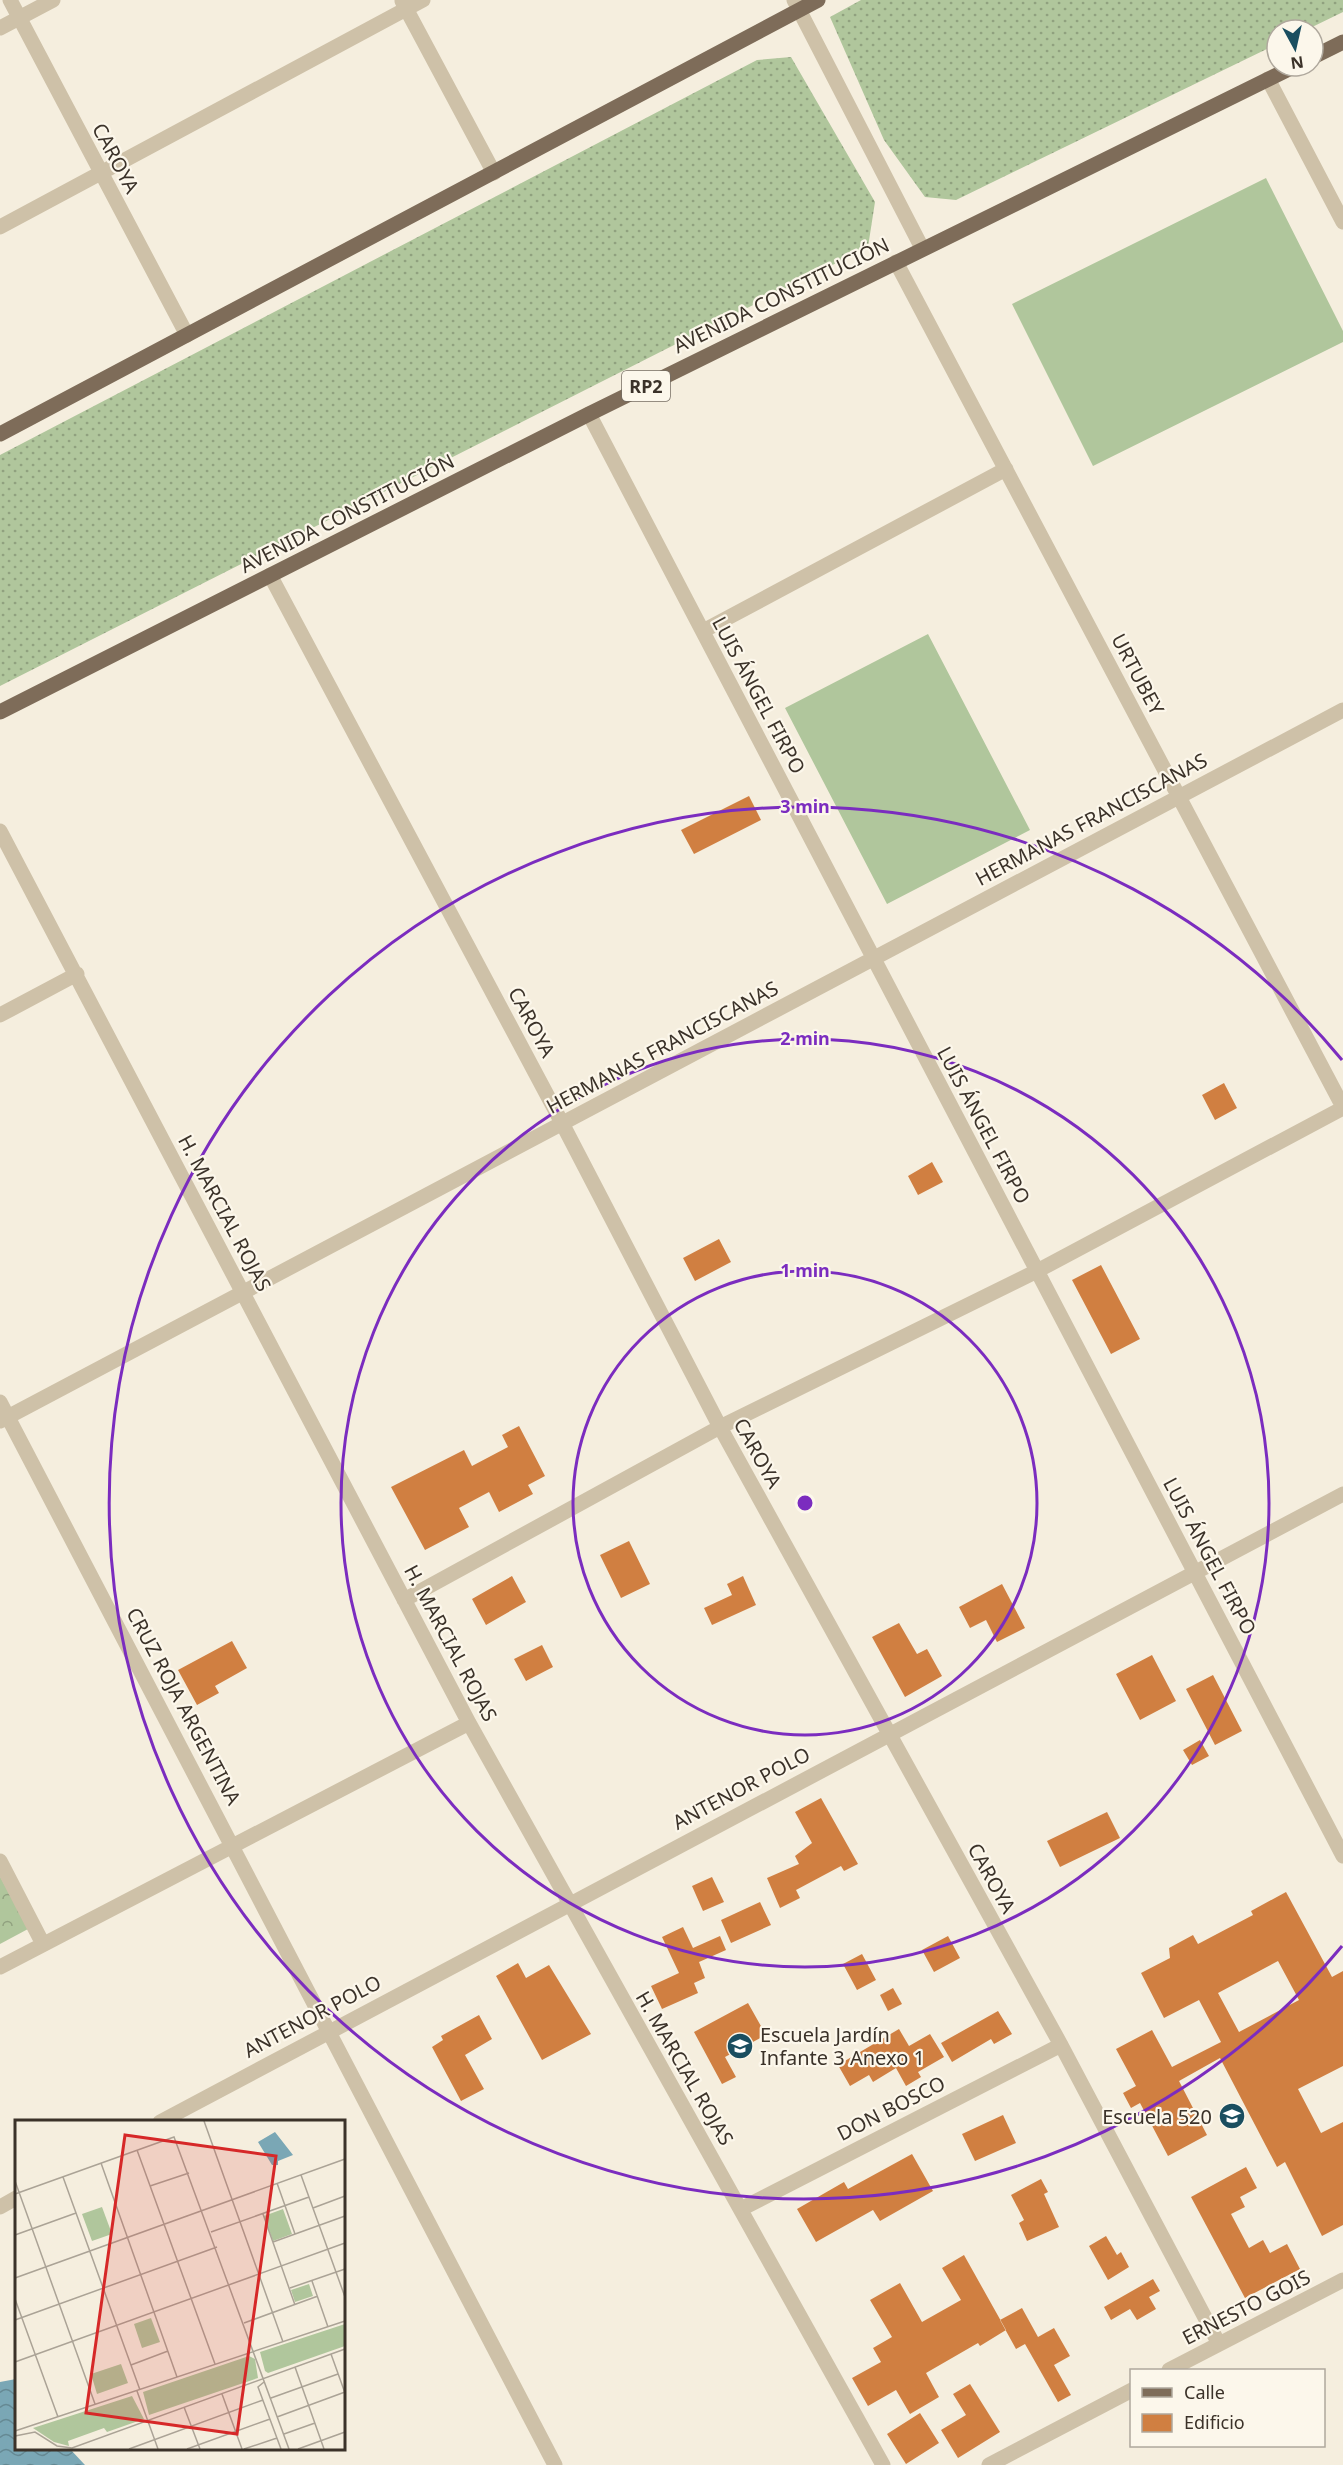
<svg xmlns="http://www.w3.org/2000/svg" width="1343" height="2465" font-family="'Noto Sans',sans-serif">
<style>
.grass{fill:url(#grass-dots)}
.park{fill:url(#park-crowns)}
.pitch{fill:#b0c69c}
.water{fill:url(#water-waves)}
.building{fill:#d07f41;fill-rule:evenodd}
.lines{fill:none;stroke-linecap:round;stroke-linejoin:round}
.minor{stroke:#cec1a8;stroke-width:15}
.major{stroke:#7e6c59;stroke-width:15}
.ring{fill:none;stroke:#7b2cbf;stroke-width:3}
.labels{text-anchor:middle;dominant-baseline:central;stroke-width:4.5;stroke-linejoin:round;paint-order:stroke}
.shield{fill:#fcf7eb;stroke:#756d63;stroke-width:1.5}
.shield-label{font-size:18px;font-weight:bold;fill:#3b3229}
.street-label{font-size:20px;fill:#3b3229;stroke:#fcf7eb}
.poi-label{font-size:20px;fill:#3b3229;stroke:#fcf7eb;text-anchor:start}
.inset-road{fill:none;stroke:#aba396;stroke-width:1.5}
.view{fill:#d62828;fill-opacity:0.15;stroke:#d62828;stroke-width:3}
.inset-edge{fill:none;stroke:#3b3229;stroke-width:3}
.centre{fill:#7b2cbf;stroke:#fcf7eb;stroke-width:3}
.ring-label{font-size:18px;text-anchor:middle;font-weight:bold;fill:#7b2cbf;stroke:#fcf7eb;stroke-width:4.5;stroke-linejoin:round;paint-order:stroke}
</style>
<defs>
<pattern id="grass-dots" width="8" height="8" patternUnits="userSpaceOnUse" patternTransform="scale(1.5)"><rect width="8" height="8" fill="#b0c69c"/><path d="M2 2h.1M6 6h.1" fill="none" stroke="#90a17f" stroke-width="1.8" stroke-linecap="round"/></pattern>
<pattern id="park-crowns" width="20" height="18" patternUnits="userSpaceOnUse" patternTransform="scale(1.5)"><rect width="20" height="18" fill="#b0c69c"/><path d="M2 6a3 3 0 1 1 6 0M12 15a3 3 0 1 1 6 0" fill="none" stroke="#90a17f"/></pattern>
<pattern id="water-waves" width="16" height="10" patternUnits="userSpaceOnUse" patternTransform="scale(1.5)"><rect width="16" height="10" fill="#7aa7b5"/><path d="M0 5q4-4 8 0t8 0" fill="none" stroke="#658993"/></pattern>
</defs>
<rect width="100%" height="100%" fill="#f5eede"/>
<!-- grass -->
<path class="grass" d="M861,0H1343V12L1306,30H1277V44L956,200L925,197L884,140L830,17Z
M791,57L875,202L868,247L0,686V455L757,60Z"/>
<!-- park -->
<path class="park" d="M0,1876L28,1929L0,1944Z"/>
<!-- pitch -->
<path class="pitch" d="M1266,178L1343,331V342L1093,466L1012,304Z
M928,634L1030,830L887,904L785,708Z"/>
<!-- water -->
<path class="water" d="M16,2379V2448L70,2449L85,2465H0V2382Z"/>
<!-- building -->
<path class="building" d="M749,796L761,820L694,854L681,830Z
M1224,1083L1237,1108L1215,1120L1202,1095Z
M932,1162L943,1182L918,1195L908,1176Z
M719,1239L731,1262L695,1281L683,1258Z
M1101,1265L1140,1339L1111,1354L1072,1280Z
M519,1426L545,1476L528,1485L533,1494L499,1512L489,1492L459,1508L469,1527L425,1550L391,1487L464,1450L472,1466L508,1447L502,1435Z
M629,1541L650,1584L621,1598L600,1555Z
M512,1576L526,1602L486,1625L472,1599Z
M743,1576L756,1605L712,1625L704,1608L732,1595L727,1584Z
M1002,1584L1025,1628L997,1642L986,1620L970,1628L959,1607Z
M899,1623L917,1654L927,1649L942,1676L905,1697L872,1637Z
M232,1641L247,1668L215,1686L219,1693L197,1705L178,1670Z
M542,1645L553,1667L526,1681L514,1659Z
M1152,1655L1176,1701L1140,1720L1116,1674Z
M1213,1675L1242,1731L1215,1745L1186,1689Z
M1200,1740L1209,1756L1192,1765L1183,1750Z
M821,1798L858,1864L844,1871L841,1866L796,1890L800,1898L780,1908L767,1878L799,1864L795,1856L812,1843L795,1812Z
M1107,1812L1120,1838L1060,1867L1047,1841Z
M712,1877L724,1902L703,1911L692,1886Z
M1286,1892L1332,1977L1343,1971V2066L1298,2089L1321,2133L1343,2122V2225L1322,2236L1285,2162L1277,2167L1220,2058L1179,2081L1207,2135L1168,2156L1140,2103L1131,2108L1123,2093L1136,2086L1116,2049L1152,2030L1172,2067L1221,2042L1199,2000L1164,2018L1141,1973L1170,1958L1169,1948L1193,1935L1198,1944L1253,1915L1251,1911ZM1278,1961L1299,2000L1239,2032L1218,1993Z
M760,1902L771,1925L731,1943L721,1920Z
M683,1927L693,1948L720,1936L726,1950L699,1962L705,1978L694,1983L698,1993L662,2009L651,1986L679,1973L662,1937Z
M948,1936L960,1958L934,1972L922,1950Z
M862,1954L876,1980L857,1990L843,1964Z
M518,1963L526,1978L549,1965L591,2034L542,2060L496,1976Z
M893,1988L902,2004L888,2011L880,1995Z
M748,2003L766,2035L725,2057L736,2077L722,2084L694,2032Z
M998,2011L1012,2034L994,2044L991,2039L952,2062L941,2043Z
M479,2015L492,2039L465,2055L484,2089L461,2101L432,2047L443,2040L441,2036Z
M899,2029L909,2046L930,2034L944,2057L918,2072L921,2077L906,2086L896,2068L873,2082L869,2075L850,2086L838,2065Z
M1003,2115L1016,2143L975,2161L962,2134Z
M912,2154L933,2191L880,2221L873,2210L816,2242L797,2209L844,2182L848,2189Z
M1246,2167L1257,2188L1240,2197L1245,2207L1231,2214L1249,2248L1263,2240L1270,2253L1287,2244L1300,2269L1245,2298L1191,2197Z
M1041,2179L1048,2192L1044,2194L1059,2227L1027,2241L1019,2223L1024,2220L1011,2195Z
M1106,2236L1117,2255L1121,2252L1129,2267L1108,2280L1089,2246Z
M964,2255L1006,2330L980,2346L978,2343L926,2373L939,2397L910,2414L896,2390L868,2406L852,2378L881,2362L873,2348L892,2337L870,2300L900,2283L922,2322L961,2300L942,2268Z
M1153,2279L1160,2291L1149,2297L1156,2309L1137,2320L1130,2309L1111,2320L1104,2307Z
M1022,2308L1038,2337L1054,2328L1070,2356L1054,2365L1071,2395L1058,2402L1025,2344L1016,2349L1000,2320Z
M970,2384L1000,2432L958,2458L941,2430L966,2415L953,2394Z
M920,2413L939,2443L906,2464L887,2434Z"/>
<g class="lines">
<!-- minor -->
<path class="minor" d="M10,0L187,335
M794,0L922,248
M402,1L494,173
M0,28L53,0
M1268,79L1343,222
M0,227L423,0
M896,262L1343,1107
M589,414L1343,1856
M270,575L562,1123L720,1427L1061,2045L1219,2344
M703,631L1006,469
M0,831L469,1723L883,2465
M0,1015L77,974
M0,1402L555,2465
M0,1421L1343,710
M404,1600L720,1427L1037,1271L1343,1108
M0,1861L43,1944
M0,1967L469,1723
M160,2122L1343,1494
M0,2207L16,2198
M741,2209L1061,2045
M1169,2370L1343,2280
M989,2465L1132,2390"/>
<!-- major -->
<path class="major" d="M1313,57L1343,42
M0,434L818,0
M0,712L589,414L1295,66"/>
</g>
<!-- distance rings -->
<g class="ring">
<circle cx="805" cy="1503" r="232"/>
<circle cx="805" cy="1503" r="464"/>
<path d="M1342 1946A696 696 0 1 1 1342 1060"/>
</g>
<!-- icons -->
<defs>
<symbol id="school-disc" viewBox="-11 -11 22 22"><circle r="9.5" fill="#1a4e60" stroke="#fcf7eb"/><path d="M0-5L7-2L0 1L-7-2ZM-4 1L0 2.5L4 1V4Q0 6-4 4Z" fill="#fff"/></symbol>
</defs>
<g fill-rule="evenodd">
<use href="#school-disc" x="725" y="2031" width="30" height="30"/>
<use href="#school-disc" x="1217" y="2101" width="30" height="30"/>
</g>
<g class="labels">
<!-- shield labels -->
<rect class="shield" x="622" y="371" width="48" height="30" rx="4.5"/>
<g class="shield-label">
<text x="646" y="386">RP2</text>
</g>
<!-- street labels -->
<g class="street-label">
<text transform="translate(116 158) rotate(62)">CAROYA</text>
<text transform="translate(781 295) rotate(-26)">AVENIDA CONSTITUCIÓN</text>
<text transform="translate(347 513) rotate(-27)">AVENIDA CONSTITUCIÓN</text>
<text transform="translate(1138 674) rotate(62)">URTUBEY</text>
<text transform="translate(759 695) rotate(62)">LUIS ÁNGEL FIRPO</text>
<text transform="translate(1091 819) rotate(-28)">HERMANAS FRANCISCANAS</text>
<text transform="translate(532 1022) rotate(62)">CAROYA</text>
<text transform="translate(662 1047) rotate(-28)">HERMANAS FRANCISCANAS</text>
<text transform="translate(984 1125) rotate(62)">LUIS ÁNGEL FIRPO</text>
<text transform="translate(225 1213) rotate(62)">H. MARCIAL ROJAS</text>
<text transform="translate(758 1453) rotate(61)">CAROYA</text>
<text transform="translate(1210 1556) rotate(62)">LUIS ÁNGEL FIRPO</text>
<text transform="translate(451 1643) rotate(62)">H. MARCIAL ROJAS</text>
<text transform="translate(184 1706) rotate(62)">CRUZ ROJA ARGENTINA</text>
<text transform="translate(741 1788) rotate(-28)">ANTENOR POLO</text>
<text transform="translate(992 1878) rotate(61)">CAROYA</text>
<text transform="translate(312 2016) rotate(-28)">ANTENOR POLO</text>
<text transform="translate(685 2068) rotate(60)">H. MARCIAL ROJAS</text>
<text transform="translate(891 2108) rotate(-27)">DON BOSCO</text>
<text transform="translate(1246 2307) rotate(-27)">ERNESTO GOIS</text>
</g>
<!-- poi labels -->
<g class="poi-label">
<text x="760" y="2034">Escuela Jardín<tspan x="760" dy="23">Infante 3 Anexo 1</tspan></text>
<text x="1212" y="2116" text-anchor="end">Escuela 520</text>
</g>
</g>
<!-- overview -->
<g transform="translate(15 2120)">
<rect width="330" height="330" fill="#f5eede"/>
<path d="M330,204V226L253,253L250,251L245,232ZM234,236L240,239L243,258L134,295L128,272ZM117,276L129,299L92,312L89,308L53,321L54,326L39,322L18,308Z" fill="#b0c69c"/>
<path d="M268,89L277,114L258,121L249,96ZM294,164L298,176L280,182L276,170Z" fill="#b0c69c"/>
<path d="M87,87L97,114L77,121L67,94ZM136,198L145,222L127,228L119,204ZM106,244L113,263L82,274L76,254Z" fill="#b0c69c"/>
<path d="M260,12L278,35L263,41V45H257L243,22Z" fill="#7aa7b5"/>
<path class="inset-road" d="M189,1L268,222M122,30L200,244M86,43L162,257M286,55L330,177M48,57L125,270M0,61L80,284M262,63L280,114M135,66L174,53M0,74L159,17L274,329M298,88L330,76M248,94L280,185M196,112L294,77M0,115L61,93M258,122L330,96M0,158L330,39M297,161L313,207M275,168L330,149M0,179L43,297M0,200L202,127M229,203L303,176M316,234L330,273M0,242L330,123M116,245L153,231M280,247L309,329M249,262L243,267L266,329M122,271L143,329M207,274L227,329M256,278L323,254M169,287L185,329M262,297L330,272M0,311L330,201M269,314L300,303M0,316L20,312L42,326L57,328L330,229M114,329L248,280M172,329L255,299M229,329L262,318M283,329L330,312"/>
<path class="view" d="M110,15L261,36L222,314L71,293Z"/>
<rect width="330" height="330" class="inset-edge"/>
</g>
<circle cx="805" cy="1503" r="9" class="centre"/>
<g class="ring-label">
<text x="805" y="813">3 min</text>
<text x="805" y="1045">2 min</text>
<text x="805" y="1277">1 min</text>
</g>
<!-- legend -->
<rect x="1130" y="2369" width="195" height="78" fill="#fcf7eb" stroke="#afa89d" stroke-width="1.5"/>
<rect x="1142" y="2388" width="30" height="9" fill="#7e6c59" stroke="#afa89d" stroke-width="1.5"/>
<text x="1184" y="2399" font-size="18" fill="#3b3229">Calle</text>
<rect x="1142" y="2414" width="30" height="18" fill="#d07f41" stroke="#afa89d" stroke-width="1.5"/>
<text x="1184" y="2429" font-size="18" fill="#3b3229">Edificio</text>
<!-- north arrow -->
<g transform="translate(1295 48) rotate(172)"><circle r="28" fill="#fcf7eb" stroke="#afa89d" stroke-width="1.5"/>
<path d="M0-4.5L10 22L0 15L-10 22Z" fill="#1a4e60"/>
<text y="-9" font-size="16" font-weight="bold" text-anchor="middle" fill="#3b3229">N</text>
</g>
</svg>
